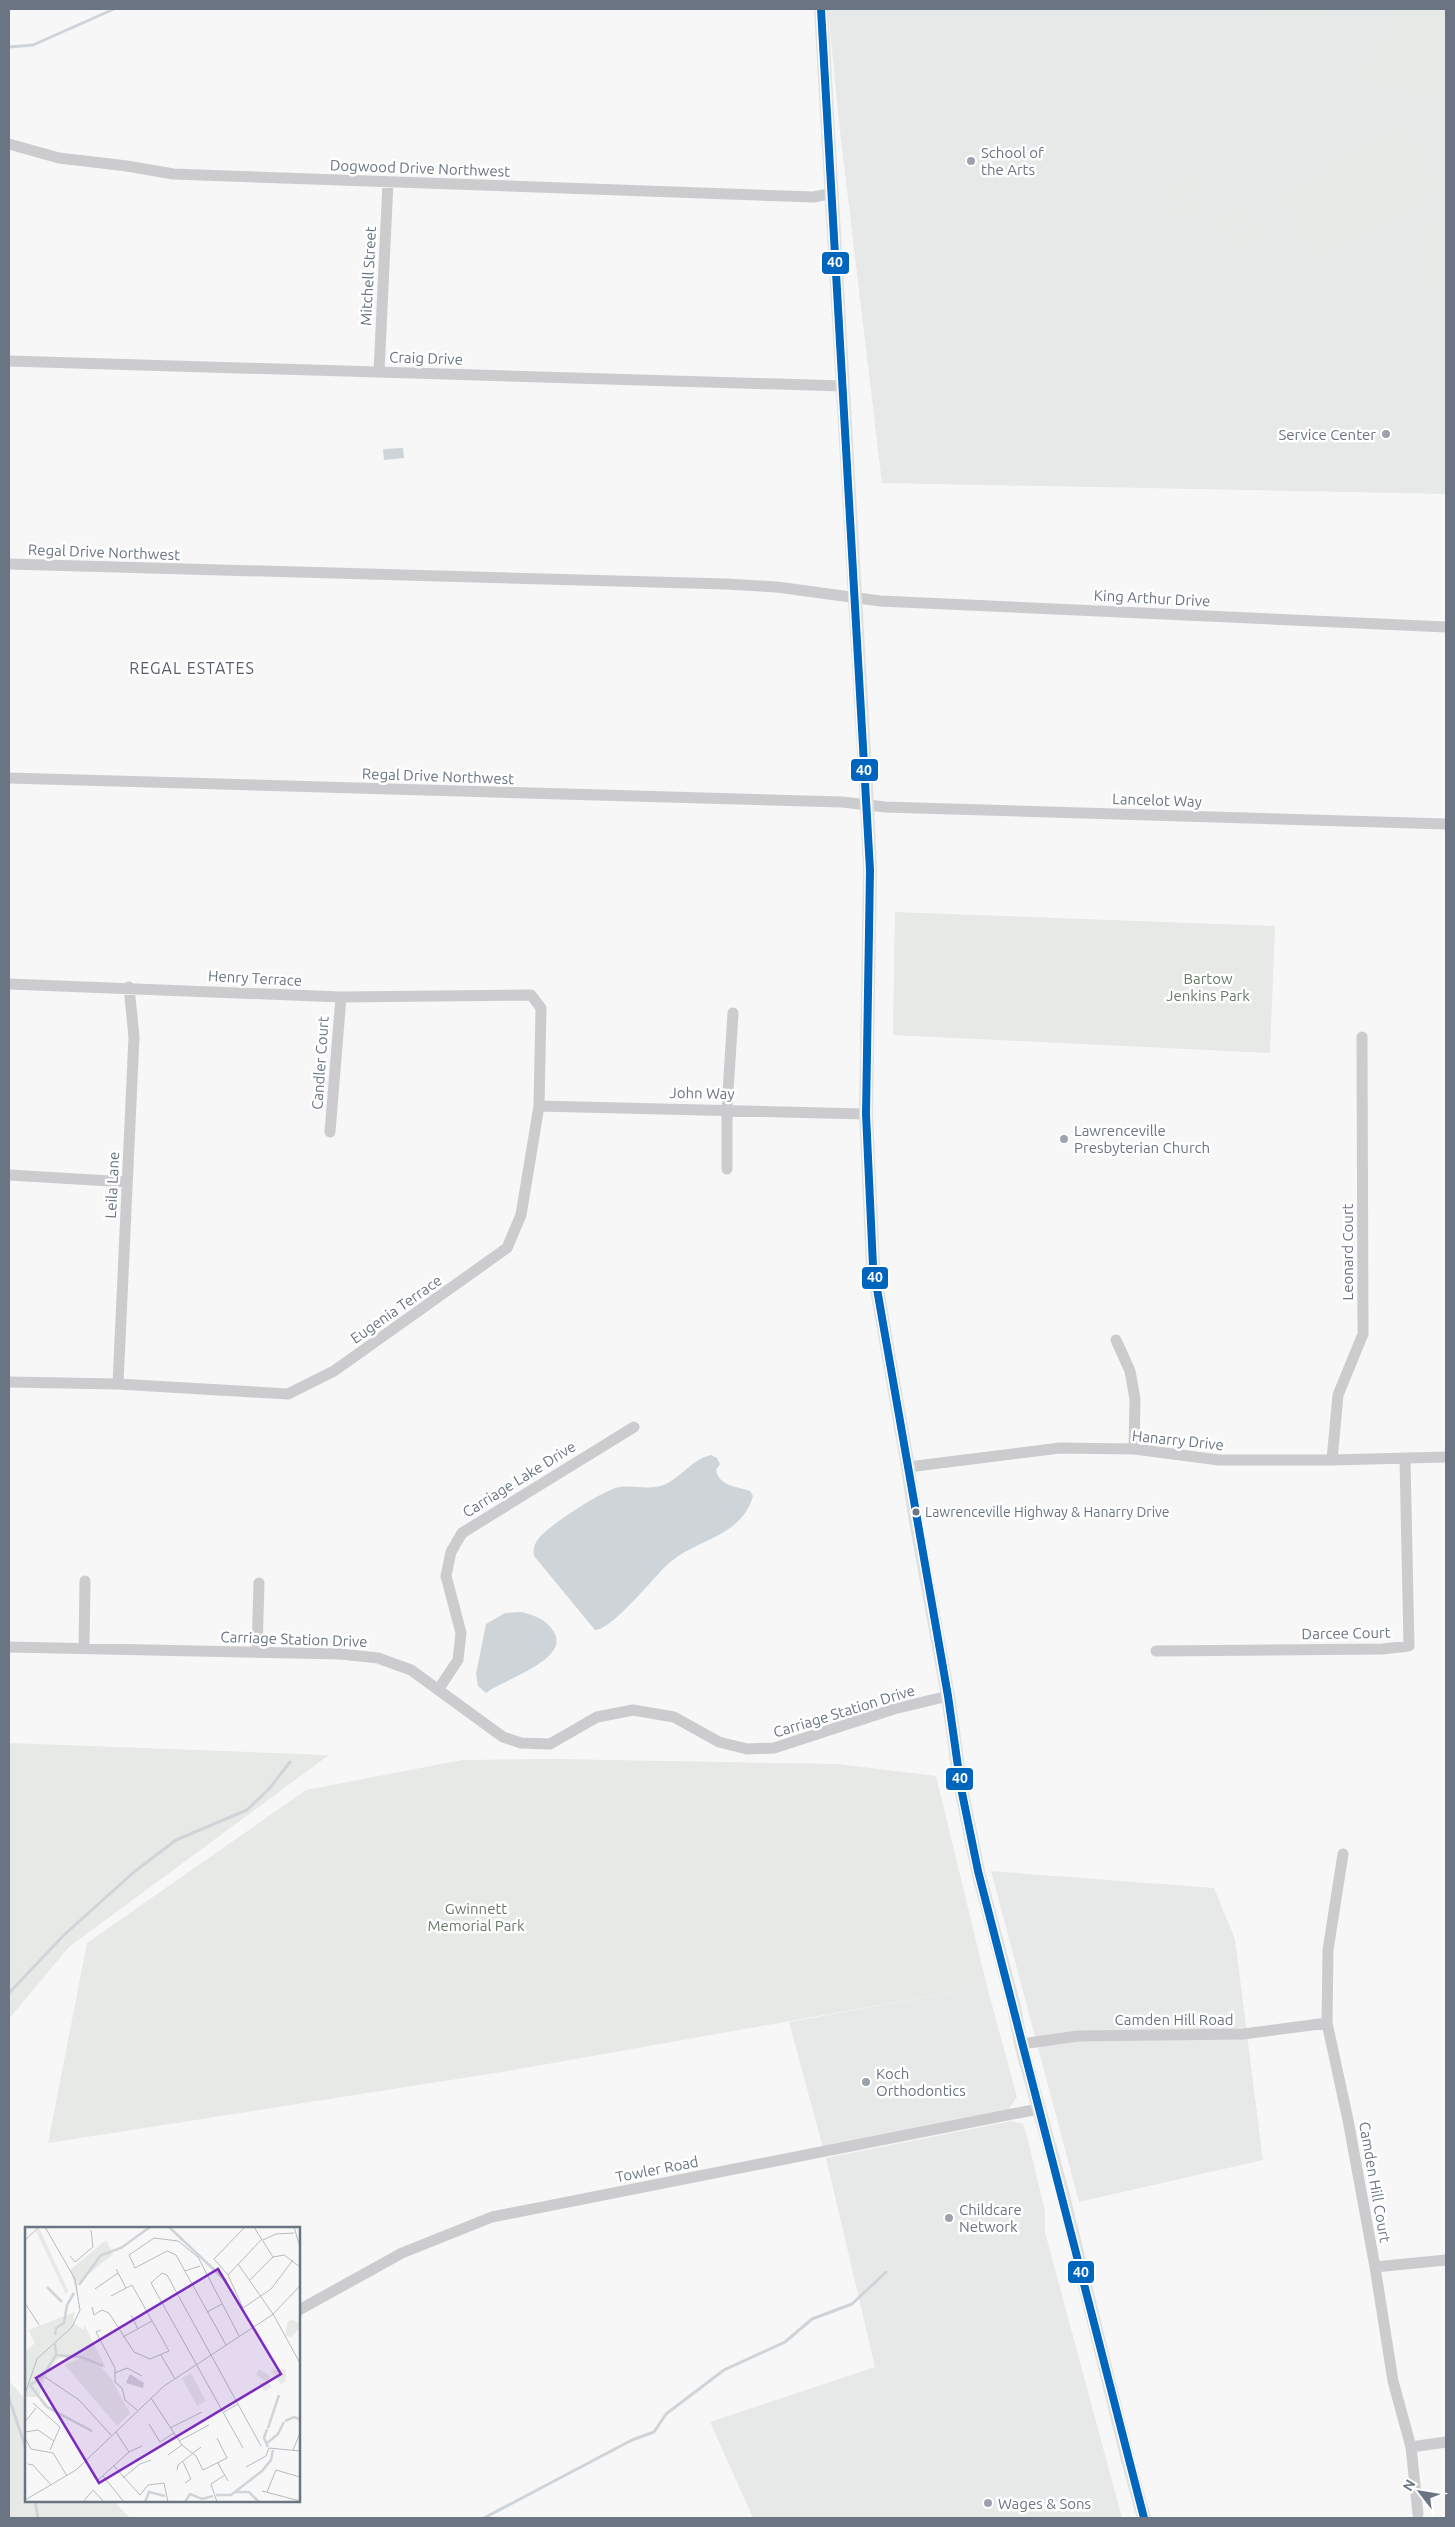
<svg xmlns="http://www.w3.org/2000/svg" width="1455" height="2527" font-family="Ubuntu,sans-serif">
<style>
.built{fill:#e7e9e9}
.green{fill:#e6e9e5}
.water{fill:#cfd4d8}
.lines{fill:none;stroke-linecap:round;stroke-linejoin:round}
.stream{stroke:#cfd4d8;stroke-width:3}
.minor{stroke:#ccccce;stroke-width:11}
.major{stroke:#e0e0e1;stroke-width:14}
.bus-1-casing{stroke:#fff;stroke-width:11}
.bus-1{stroke:#0065bd;stroke-width:8}
.poi-dot{fill:#9ba2ac;stroke:#fff;stroke-width:2}
.bus-dot{fill:#6a7483;stroke:#fff;stroke-width:2}
.labels{text-anchor:middle;dominant-baseline:central;stroke-width:5;stroke-linejoin:round;paint-order:stroke}
.bus-label{font-size:14px;fill:#6a7483;stroke:#fff;text-anchor:start}
.poi-label{font-size:15px;fill:#6a7483;stroke:#fff;text-anchor:start}
.street-label{font-size:15px;fill:#6a7483;stroke:#fff}
.park-label{font-size:15px;fill:#697b68;stroke:#fff}
.neighbourhood-label{font-size:16px;letter-spacing:1px;fill:#575f69;stroke:#fff}
.inset-river{fill:none;stroke:#cfd4d8;stroke-width:2.5}
.inset-road{fill:none;stroke:#b6bbc2;stroke-width:1}
.view{fill:#7b2cbf;fill-opacity:0.15;stroke:#7b2cbf;stroke-width:2.5}
.inset-edge{fill:none;stroke:#6a7483;stroke-width:2.5}
.line-badge{stroke:#fff;stroke-width:2}
.badge-label{font-size:14px;text-anchor:middle;font-weight:bold;fill:#fff}
</style>
<rect width="100%" height="100%" fill="#f7f7f7"/>
<!-- built -->
<path class="built" d="M828,9H1446V494L882,483L839,123Z
M991,1871L1214,1888L1235,1939L1263,2160L1079,2202Z
M987,1986L1017,2097L1008,2110L823,2148L789,2022Z
M1012,2121L1023,2124L1027,2136L1045,2211V2232L1122,2518H753L710,2422L875,2367L826,2158Z"/>
<!-- green -->
<path class="green" d="M1272,9H1326L1319,28Z
M1395,9H1446V100L1421,98L1362,82L1359,74Z
M1409,122L1445,191L1312,261L1276,193Z
M1190,170L1200,186L1167,206L1157,190Z
M1203,190L1213,206L1180,227L1170,211Z
M1446,197V292L1426,288C1417,247 1417,229 1446,197Z
M1241,201L1251,217L1218,237L1208,221Z
M1256,221L1266,237L1232,258L1222,242Z
M895,912L1275,926L1270,1053L893,1035Z
M9,1743L329,1755L69,1947L9,2019Z
M556,1759L837,1764L936,1776L987,1986L508,2071L48,2143L87,1943L306,1790L462,1760Z
M9,2381L26,2400V2501H114L130,2518H9Z"/>
<!-- water -->
<path class="water" d="M403,448L404,458L384,460L383,449Z
M711,1455L717,1458L720,1464L716,1470C720,1487 736,1486 750,1491L753,1496C741,1538 696,1538 667,1565C652,1579 612,1630 595,1630L534,1556C533,1549 534,1544 539,1538C548,1526 606,1488 620,1487C636,1485 651,1491 666,1484C682,1476 693,1459 711,1455Z
M522,1612C536,1616 546,1619 554,1632C571,1660 501,1680 486,1693L478,1686L476,1674L486,1624L505,1613Z"/>
<g class="lines">
<!-- stream -->
<path class="stream" d="M9,47L33,45L114,9
M9,1993L64,1935L134,1872L176,1840L247,1810L269,1789L290,1762
M9,2398L26,2449
M35,2501L38,2518
M484,2518L632,2440L654,2432L666,2414L724,2370L785,2342L812,2319L852,2304L886,2272"/>
<!-- minor -->
<path class="minor" d="M9,144L59,158L127,166L173,174L814,197L833,193
M9,361L843,386
M379,372L388,182
M9,564L726,584L777,587L880,601L1446,627
M9,778L842,802L885,807L1446,824
M9,984L341,997L531,995L541,1008L539,1106L521,1215L507,1248L334,1371L288,1394L118,1384L9,1382
M539,1106L866,1114
M330,1132L341,997
M727,1169V1108L733,1013
M9,1175L127,1182
M1116,1340L1130,1371L1135,1399L1134,1449
M118,1384L134,1037L129,987
M1332,1460L1338,1395L1363,1334L1362,1037
M908,1467L1060,1448L1134,1449L1219,1460H1332L1446,1457
M9,1647L340,1654L378,1658L411,1670L503,1737L521,1743L550,1744L597,1717L633,1710L674,1717L719,1742L747,1749L774,1748L894,1709L948,1696
M84,1648L85,1581
M1156,1651L1383,1649L1409,1646L1405,1459
M257,1652L259,1583
M438,1690L458,1660L461,1633L446,1576L451,1552L462,1533L634,1427
M1343,1854L1328,1950L1327,2023L1348,2120L1375,2267L1393,2381L1411,2447L1418,2514
M1021,2044L1078,2036L1243,2034L1327,2023
M1375,2267L1446,2260
M299,2310L402,2253L492,2217L1038,2109
M1411,2447L1446,2442"/>
<!-- major -->
<path class="major" d="M821,9L867,805L870,870L866,1114L873,1266L908,1467L914,1510L948,1696L961,1788L978,1871L1014,2007L1021,2044L1061,2188L1128,2460L1144,2518"/>
<defs>
<path id="bus-1" d="M821,9L870,870L866,1114L873,1266L948,1696L961,1788L978,1871L1144,2518"/>
</defs>
<!-- bus-1 casing -->
<use href="#bus-1" class="bus-1-casing"/>
<!-- bus-1 -->
<use href="#bus-1" class="bus-1"/>
</g>
<!-- markers -->
<g class="poi-dot">
<circle cx="971" cy="161" r="5"/>
<circle cx="1386" cy="434" r="5"/>
<circle cx="1064" cy="1139" r="5"/>
<circle cx="866" cy="2082" r="5"/>
<circle cx="949" cy="2218" r="5"/>
<circle cx="988" cy="2503" r="5"/>
</g>
<circle class="bus-dot" cx="916" cy="1512" r="4.5"/>
<g class="labels">
<!-- bus labels -->
<g class="bus-label">
<text x="925" y="1512">Lawrenceville Highway &amp; Hanarry Drive</text>
</g>
<!-- poi labels -->
<g class="poi-label">
<text x="981" y="152">School of<tspan x="981" dy="17">the Arts</tspan></text>
<text x="1376" y="434" text-anchor="end">Service Center</text>
<text x="1074" y="1130">Lawrenceville<tspan x="1074" dy="17">Presbyterian Church</tspan></text>
<text x="876" y="2073">Koch<tspan x="876" dy="17">Orthodontics</tspan></text>
<text x="959" y="2209">Childcare<tspan x="959" dy="17">Network</tspan></text>
<text x="998" y="2503">Wages &amp; Sons</text>
</g>
<!-- street labels -->
<g class="street-label">
<text transform="translate(420 168) rotate(2)">Dogwood Drive Northwest</text>
<text transform="translate(368 276) rotate(-87)">Mitchell Street</text>
<text transform="translate(426 358) rotate(2)">Craig Drive</text>
<text transform="translate(104 552) rotate(2)">Regal Drive Northwest</text>
<text transform="translate(1152 598) rotate(3)">King Arthur Drive</text>
<text transform="translate(438 776) rotate(2)">Regal Drive Northwest</text>
<text transform="translate(1157 800) rotate(2)">Lancelot Way</text>
<text transform="translate(255 978) rotate(3)">Henry Terrace</text>
<text transform="translate(320 1063) rotate(-86)">Candler Court</text>
<text transform="translate(702 1093) rotate(1)">John Way</text>
<text transform="translate(112 1185) rotate(-87)">Leila Lane</text>
<text transform="translate(1347 1252) rotate(-90)">Leonard Court</text>
<text transform="translate(396 1309) rotate(-35)">Eugenia Terrace</text>
<text transform="translate(1178 1440) rotate(6)">Hanarry Drive</text>
<text transform="translate(519 1479) rotate(-32)">Carriage Lake Drive</text>
<text transform="translate(1346 1633) rotate(-1)">Darcee Court</text>
<text transform="translate(294 1639) rotate(2)">Carriage Station Drive</text>
<text transform="translate(844 1711) rotate(-17)">Carriage Station Drive</text>
<text x="1174" y="2019">Camden Hill Road</text>
<text transform="translate(657 2169) rotate(-11)">Towler Road</text>
<text transform="translate(1375 2182) rotate(80)">Camden Hill Court</text>
</g>
<!-- park labels -->
<g class="park-label">
<text x="1208" y="978">Bartow<tspan x="1208" dy="17">Jenkins Park</tspan></text>
<text x="476" y="1908">Gwinnett<tspan x="476" dy="17">Memorial Park</tspan></text>
</g>
<!-- neighbourhood labels -->
<g class="neighbourhood-label">
<text x="192" y="668">REGAL ESTATES</text>
</g>
</g>
<!-- overview -->
<g transform="translate(25 2227)">
<rect width="275" height="275" fill="#f7f7f7"/>
<path d="M14,1L43,63L41,68L11,4ZM81,13L88,27L53,56L52,67L45,43ZM50,85L48,96L59,103V97L81,141L60,133L77,141L86,151L105,186L92,199L40,138L55,131H34L22,144L14,170H0V125L10,116L3,103ZM268,93L275,96V101L266,110L260,108L263,94ZM234,142L245,149L242,154L247,160L240,164L234,157L241,154L231,148ZM261,142L260,155L256,157L246,143ZM166,146L181,174L172,179L157,151Z" fill="#e6e9e5"/>
<path d="M105,147L119,156L118,161L101,156Z" fill="#cfd4d8"/>
<path class="inset-river" d="M144,0L201,54M54,58L76,28L96,21L125,0M22,60L37,75M30,108L31,101L39,96L42,78L49,66M32,128L56,130L78,139M5,158L22,180L67,204M5,158L17,150L31,128L30,117M260,194L269,190L275,192M243,201L254,168M242,202L239,211L243,220M241,217L253,207L259,195M211,265H224L234,275M191,268H206L237,244L246,233L248,223M120,275L124,265L140,269M160,275L165,267L177,272L188,269"/>
<path class="inset-road" d="M220,0L189,32L203,48L218,81L246,62L268,33M229,0L248,30M269,0L275,20M0,13L14,0M238,13L251,7L269,6M45,29L50,35L68,20L66,3M248,30L259,28L275,40M213,37L248,87L275,136M110,41L104,28L129,11L153,14L173,30L214,109M110,41L142,24L151,28L201,118M91,42L101,61M160,44L175,39M203,48L237,12M224,54L248,30M70,62L93,46M0,76L14,98M67,80L69,88L77,83L84,86L109,125L125,132L144,124L107,58L86,69M182,85L197,77M106,88L113,102M76,103L71,105L90,141V155L97,161L100,173L112,183M98,110L127,94M136,128L150,152M90,146L102,141L117,149M20,150L54,173L86,208M0,167L12,132L47,100L55,83L50,52L20,0M126,171L157,218L171,229L178,243L202,231L192,211M8,176L35,200L25,223M199,185L213,177M0,195L11,181M124,197L135,215L149,206M145,201L177,185M0,205L13,203L29,214M91,205L104,225M0,211L6,222L28,226L42,249M154,214L184,198M218,221L126,56L137,46L142,48L236,219M268,223L275,206M143,228L157,218M158,235L166,252L160,256M193,236L203,254M3,237L8,238L26,258M89,239L115,268L123,258L139,256L143,275M221,240L241,229L244,221L275,224M152,243L153,238L176,220M78,249L99,275M98,251L115,237L126,233M73,253L104,225L117,219M237,264L275,274M242,265L251,243L275,250M0,273L51,243L139,159L247,88L275,59M58,275L68,263L79,275M192,275L186,257L200,248"/>
<path class="view" d="M193,42L256,147L74,256L11,151Z"/>
<rect width="275" height="275" class="inset-edge"/>
</g>
<g class="line-badge">
<rect x="821" y="251" width="29" height="24" rx="5" fill="#0065bd"/>
<rect x="850" y="758" width="29" height="24" rx="5" fill="#0065bd"/>
<rect x="861" y="1266" width="28" height="24" rx="5" fill="#0065bd"/>
<rect x="945" y="1767" width="29" height="24" rx="5" fill="#0065bd"/>
<rect x="1067" y="2260" width="28" height="24" rx="5" fill="#0065bd"/>
</g>
<g class="badge-label">
<text x="835" y="267">40</text>
<text x="864" y="775">40</text>
<text x="875" y="1282">40</text>
<text x="960" y="1783">40</text>
<text x="1081" y="2277">40</text>
</g>
<!-- border -->
<rect width="1455" height="2527" fill="none" stroke="#6a7483" stroke-width="20"/>
<!-- north arrow -->
<g transform="translate(1420 2492) rotate(301)" stroke="#ffffff" stroke-width="4" paint-order="stroke">
<path d="M0-4L9 19L0 12L-9 19Z" fill="#6a7483"/>
<text y="-8" font-size="14" font-weight="bold" text-anchor="middle" fill="#6a7483">N</text>
</g>
</svg>
